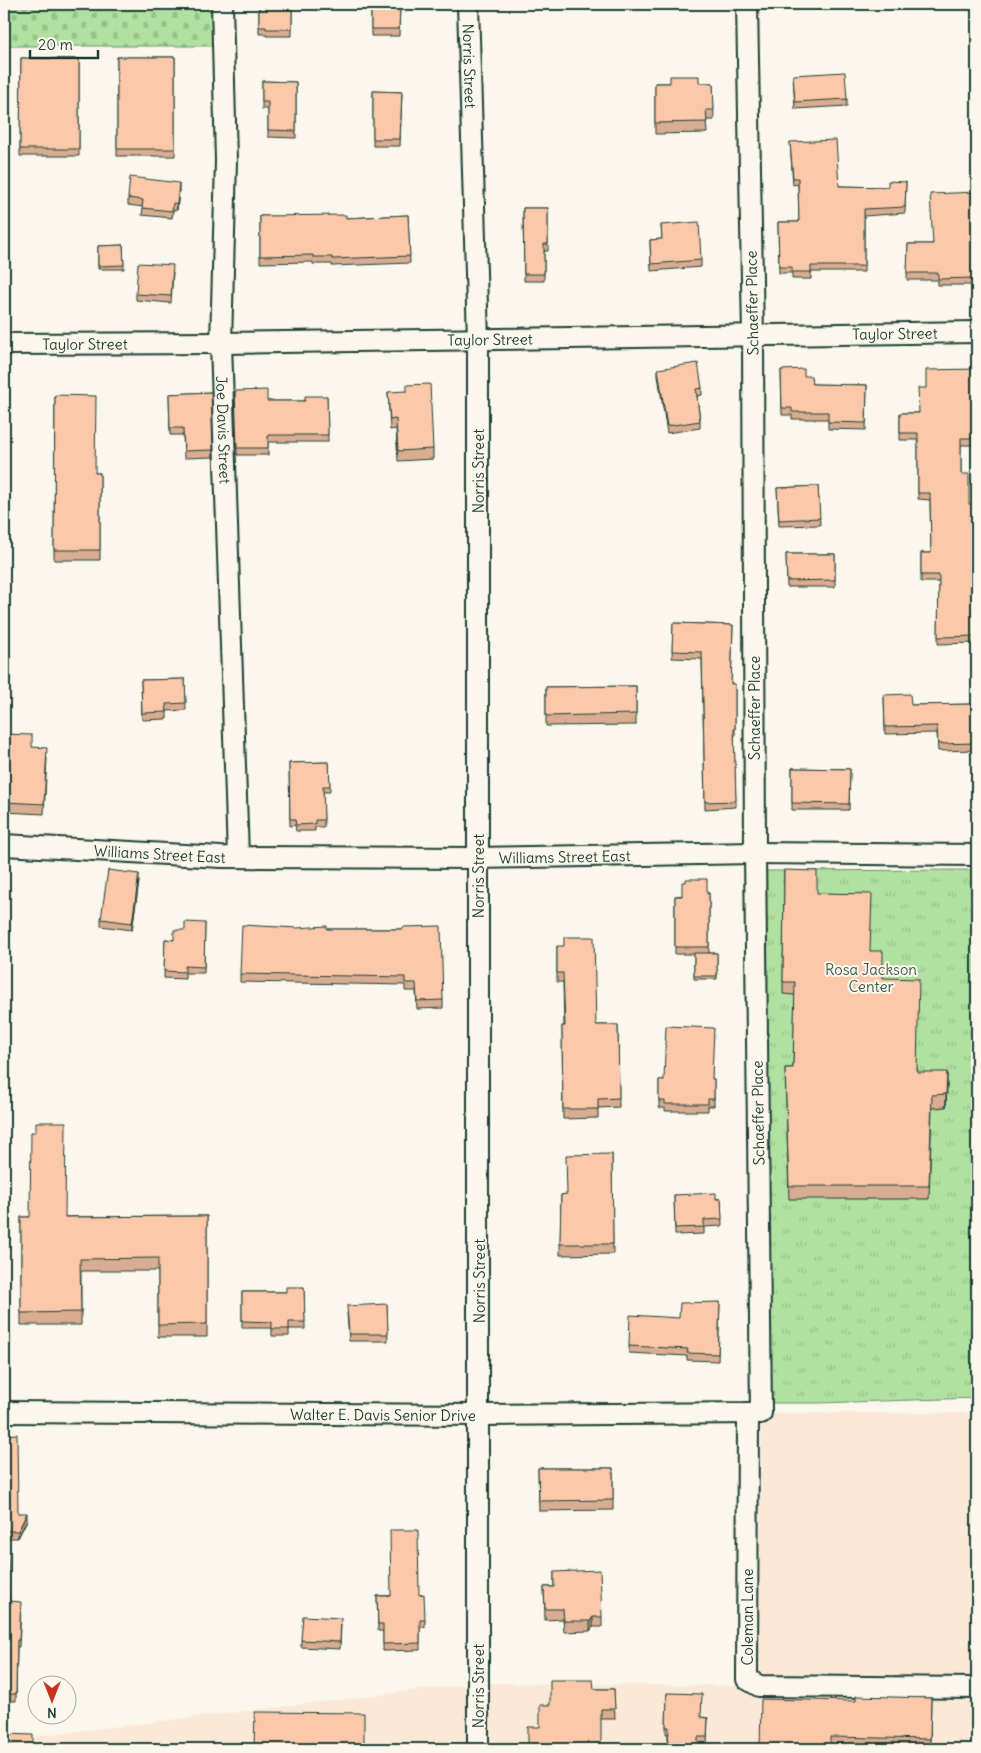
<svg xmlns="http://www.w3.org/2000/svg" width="981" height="1753" font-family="Delius,sans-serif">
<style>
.built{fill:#fbe9d8}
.grass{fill:url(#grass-tufts);stroke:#688f6a}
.cemetery{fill:url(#cemetery-stones);stroke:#688f6a}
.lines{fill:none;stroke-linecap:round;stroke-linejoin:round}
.minor-casing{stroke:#1f3d34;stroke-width:24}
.minor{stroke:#fbf7ec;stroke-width:20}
.wall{fill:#d8ad92;stroke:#1f3d34}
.shaded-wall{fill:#b08d77;stroke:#1f3d34}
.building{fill:#fbc9aa;stroke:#1f3d34}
.labels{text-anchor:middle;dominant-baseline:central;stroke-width:4;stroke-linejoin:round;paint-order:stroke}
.street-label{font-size:15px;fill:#1f3d34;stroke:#fbf7ec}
.park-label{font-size:15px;fill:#3c5e4a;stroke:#fbf7ec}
</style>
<defs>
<pattern id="grass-tufts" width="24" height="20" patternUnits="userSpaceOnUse" patternTransform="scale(1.25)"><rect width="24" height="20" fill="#b1e1a1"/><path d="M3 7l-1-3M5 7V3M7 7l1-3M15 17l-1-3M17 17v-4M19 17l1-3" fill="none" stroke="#98c28b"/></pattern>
<pattern id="cemetery-stones" width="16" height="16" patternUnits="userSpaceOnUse" patternTransform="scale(1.25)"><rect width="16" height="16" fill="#b1e1a1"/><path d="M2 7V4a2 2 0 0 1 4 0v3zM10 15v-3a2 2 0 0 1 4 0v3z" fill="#98c28b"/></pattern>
</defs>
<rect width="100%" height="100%" fill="#fbf7ec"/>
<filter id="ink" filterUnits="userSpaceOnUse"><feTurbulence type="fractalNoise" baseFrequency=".02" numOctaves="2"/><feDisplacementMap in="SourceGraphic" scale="10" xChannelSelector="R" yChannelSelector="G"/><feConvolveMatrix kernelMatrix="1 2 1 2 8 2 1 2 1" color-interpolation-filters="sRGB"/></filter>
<g filter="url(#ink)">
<!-- built -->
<path class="built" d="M761,1413H977V1749H4V1740L478,1683L759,1686Z"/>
<!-- grass -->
<path class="grass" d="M977,870V1398L818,1403H770L763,871Z"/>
<!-- cemetery -->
<path class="cemetery" d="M4,4H211L213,46H4Z"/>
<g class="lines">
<defs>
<g id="minor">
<path id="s1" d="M222,4L226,161L221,343L238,857"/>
<path id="s2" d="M468,4L478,340V1749"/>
<path id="s3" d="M4,344L221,343L977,332"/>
<path id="s4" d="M4,845L221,857L478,858L755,853L977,855"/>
<path id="s5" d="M4,1412L479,1415L761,1413L755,853L753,336L747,4"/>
<path d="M748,1413L747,1679L759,1686L977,1688"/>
</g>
</defs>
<!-- minor casing -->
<use href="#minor" class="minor-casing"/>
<!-- minor -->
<use href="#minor" class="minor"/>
</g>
<!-- wall -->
<path class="wall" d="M292,4V36H266V34H259V7Z
M371,4H400L399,36H371Z
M117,57H175V156H117Z
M21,58L79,59V156H20Z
M793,75L847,99V106L795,109Z
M262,81L296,82V138L268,137V109H262Z
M655,83H713L714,120H706L707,133L655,134Z
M373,91L402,92L400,146H373Z
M790,142L839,186L888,187L906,182L905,213L864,216V272H811V279H792V273H779L778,222H799L798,184L793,185Z
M179,190L177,210H173L172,218L142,215L143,207L128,205V198Z
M977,192V272H973V285H938V280H907L908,244H932Z
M523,208H548V251H544V281H524Z
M408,215L410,263L332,266V264H313V262L260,263V216L346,218Z
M661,225L701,260V267L651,271L650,240L662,239Z
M123,245L124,269H98V246Z
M173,272L171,303L136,300V294Z
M658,369L702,388V395L697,396L700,421V428L667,433L658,376Z
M977,369V436H974V445H961V474L969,504L975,513H977V643L938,644L939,582H921V553H931L930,500L918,499V440H900V413H919L926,388Z
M781,370L804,376L812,384L867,385L866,430L828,429V419H792V415H782Z
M235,391L267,401H305L327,396L328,442H268V455H237Z
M211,392L213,457L184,458L183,435H170L169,394Z
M388,392L433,449V459L398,461L396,429L390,430Z
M55,395L95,473H100V560H54Z
M818,486L820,525L779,526L777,488Z
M786,554H835V587H787Z
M673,623L733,625L731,684H735V736H734L736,807L705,809L702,659L672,658Z
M185,679L186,710L167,711V719L142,720L141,680Z
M636,686V725L546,726V687Z
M884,695L911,705L977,704V750L938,751L937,733L885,734Z
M4,734L32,747L47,758L44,814L4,812Z
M329,762L330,792H323L324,827H315V831H296L295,825L290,826L289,763Z
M792,768L850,769L849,810H792Z
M784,870L817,893L870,951L883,978L918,1072L947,1085L946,1107L932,1108L929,1199H789L785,1068H793L795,995L783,994Z
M139,881L132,930L101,926V919Z
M709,893V953H717V979H694V954H675V896Z
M205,923L204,973H185V979L164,978L165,939L174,940L185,930Z
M327,929H403L443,1000V1008L417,1009L416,991H405V985L240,982V974Z
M557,946L596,1025H618L619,1107L598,1108V1118L563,1119L562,1026H564L563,982H557Z
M714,1079V1106H708V1111H665V1108H659V1080Z
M612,1154L613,1254L560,1255L561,1195L567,1194Z
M674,1195L721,1199L722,1226L704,1227V1234L675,1235Z
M207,1216V1337H158V1271H81V1325H21V1217Z
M304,1287L305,1329H289V1336H272V1328H242V1292H286Z
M720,1302L718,1361L687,1360V1356L629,1353V1346L679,1318Z
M387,1304L388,1341H349L347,1313Z
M4,1435L18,1513L27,1520L18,1538H7L9,1601L21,1609L19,1647H17L16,1701H4Z
M538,1468H613V1510L539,1511Z
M554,1572L602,1617V1627H593L590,1631L564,1632L563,1619L545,1620L544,1587H554Z
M419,1595L425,1620V1627H420V1650L383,1651V1631H378L377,1596Z
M341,1624L340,1649L301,1647V1640Z
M594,1689H614L615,1719H601L540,1727Z
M667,1693L701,1717L708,1718L707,1744H698V1749H668V1734H666Z
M931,1698L930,1749L830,1748L760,1749L856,1701Z"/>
<!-- shaded-wall -->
<path class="shaded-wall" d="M179,183V190L177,210V204Z
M139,874V881L132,930V923Z
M947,1072V1085L946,1107V1094Z
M27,1513V1520L18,1538V1531Z
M593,1617V1627L590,1631V1621Z"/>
<!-- building -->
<path class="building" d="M264,4H292V29H266V27H259V7H264Z
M371,4H400L399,29H371Z
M117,57H175V149H117Z
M21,58L79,59V149H20Z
M845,72L847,99L795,102L793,75Z
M670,76H699V83H713L714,110H706L707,122L655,123V83H670Z
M262,81L296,82V131L268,130V102H262Z
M373,91L402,92L400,139H373Z
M836,140L839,186L888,187V181L906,182L905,207L864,209V266H811V272H792V267H779L778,222H799L798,178H793L790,142Z
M130,177L179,183L177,204L173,203L172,211L142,208L143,200L128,198Z
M977,192V265H973V278L938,279V273H907L908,244H933L930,194Z
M523,208H548V244H544V274H524Z
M346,215V218L408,215L410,256L332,259V257H313V255L260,256V216Z
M699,222L701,260L651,264L650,240L662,239L661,225Z
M123,245L124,265L98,266V246Z
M138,263L173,265L171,296L136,294Z
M698,363L702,388L696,389L700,421L667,426L658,369Z
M804,369V376H811L812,384L867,385L866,423L828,422V412H792V408H782L781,370Z
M977,369V429H974V438H961V474H969V504H975V513H977V636L938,637L939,575H921V553H931L930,493H918V433H900V413H919L918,388H926V370Z
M430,384L433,449L398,451L396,419L390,420L388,392L407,391V385Z
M267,390V401H305V396H327L328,435H268V448H237L235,391Z
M211,392L213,450L184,451L183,428H170L169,394Z
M55,395L96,396L95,473H100V550H54Z
M818,486L820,518L779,520L777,488Z
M786,554H835V580L787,581Z
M673,623L733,625L731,684H735V729H734L736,801L705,802L702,652L672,651Z
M185,679L186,703L166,704L167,712L142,713L141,680Z
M636,686V714L546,716V687Z
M910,694L911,705L977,704V743L938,744L937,726L885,727L884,695Z
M4,734L32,735V747L47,748L44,804L4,802Z
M329,762L330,786H323L324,820H315V824L296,825L295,819H290L289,763Z
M792,768L850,769L849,804L792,803Z
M108,870L139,874L132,923L101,919Z
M784,870L817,871V893L872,894L870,951H883V978L919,979L917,1072H947L946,1094L932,1095L929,1186H789L785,1068H793L795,982H783Z
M686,879H707V894L709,893V947H675V896H682V882H686Z
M185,922L205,923L204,967L185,966V972L164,971L165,939L174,940V930H185Z
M242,925L297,928L327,926V929H403V927L441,926L443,1000L417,1001L416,983H405V977L240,974Z
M564,937H594L596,1025H618L619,1098L598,1099V1109H563L562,1026H565L563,973H557V946H564Z
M694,953H717V976H694Z
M666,1026L714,1028L712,1079H714V1099H708V1104H665V1101H659V1080H664Z
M36,1122H66L65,1217L207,1216V1324L158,1325V1258L80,1259L81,1312L21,1313V1217H30L31,1132H36Z
M612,1154L613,1244H560L561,1195L567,1194L566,1155Z
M716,1193V1199H721L722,1219L704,1220V1227L675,1228L674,1195Z
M286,1287H304L305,1322H289V1329H272V1322L242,1321V1292H286Z
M720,1302L718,1354L687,1353L688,1349L629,1346L630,1315L679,1318L680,1303Z
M387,1304L388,1334H349L347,1306Z
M17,1434L18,1513H27L18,1531H7L9,1601L21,1602L19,1640H17L16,1694H4V1435Z
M538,1468H613V1500L539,1501Z
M390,1530H418L419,1595L424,1594L425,1620H420V1643L383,1644V1624H378L377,1596H391Z
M600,1570L602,1617H593L590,1621H564L563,1609H545L544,1587H554V1572Z
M303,1616L341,1618L340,1642L301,1640Z
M550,1680H593L594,1689H614L615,1709H601V1749H528V1727H540V1705H550Z
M667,1693L702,1694L701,1717L708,1718L707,1737H698V1748L668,1747L669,1727H666Z
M856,1696L931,1698L930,1739L830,1737V1749H760L761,1699L856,1701Z
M255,1712L364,1713V1749H254Z
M4,1734L33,1735V1749H4Z
M100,1745L122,1746V1749H100Z"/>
</g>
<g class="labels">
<!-- street labels -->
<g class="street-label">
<text stroke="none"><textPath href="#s2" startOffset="62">Norris Street</textPath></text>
<text transform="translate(752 303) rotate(-91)">Schaeffer Place</text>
<text stroke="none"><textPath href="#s3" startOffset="891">Taylor Street</textPath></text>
<text stroke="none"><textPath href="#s3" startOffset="486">Taylor Street</textPath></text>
<text stroke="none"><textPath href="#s3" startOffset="81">Taylor Street</textPath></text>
<text stroke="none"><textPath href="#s1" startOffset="426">Joe Davis Street</textPath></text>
<text transform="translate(478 471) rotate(-90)">Norris Street</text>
<text transform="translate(754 708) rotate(-90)">Schaeffer Place</text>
<text stroke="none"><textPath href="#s4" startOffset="156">Williams Street East</textPath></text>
<text stroke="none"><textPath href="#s4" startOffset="561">Williams Street East</textPath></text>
<text transform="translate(478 876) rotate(-90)">Norris Street</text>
<text transform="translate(758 1113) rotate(-91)">Schaeffer Place</text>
<text transform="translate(479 1281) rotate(-90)">Norris Street</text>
<text stroke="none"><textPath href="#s5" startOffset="379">Walter E. Davis Senior Drive</textPath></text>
<text transform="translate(747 1617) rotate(-90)">Coleman Lane</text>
<text transform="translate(478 1686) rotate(-90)">Norris Street</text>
</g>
<!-- park labels -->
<g class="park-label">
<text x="871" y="969">Rosa Jackson<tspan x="871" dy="17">Center</tspan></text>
</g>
</g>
<!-- margin -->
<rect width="981" height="1753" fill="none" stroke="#fbf7ec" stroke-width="20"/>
<rect x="10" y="10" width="961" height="1733" fill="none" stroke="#1f3d34" stroke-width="2" filter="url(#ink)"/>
<!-- north arrow -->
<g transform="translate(52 1700) rotate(180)"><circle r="24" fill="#fbf7ec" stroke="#a3ada2"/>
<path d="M0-4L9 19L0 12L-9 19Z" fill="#c8321e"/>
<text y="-8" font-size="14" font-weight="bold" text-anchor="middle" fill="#1f3d34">N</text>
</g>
<!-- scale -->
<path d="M30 50v8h68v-8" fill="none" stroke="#1f3d34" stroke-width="2.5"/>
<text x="38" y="50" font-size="15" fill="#1f3d34" stroke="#fbf7ec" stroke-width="4" paint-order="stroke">20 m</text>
</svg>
